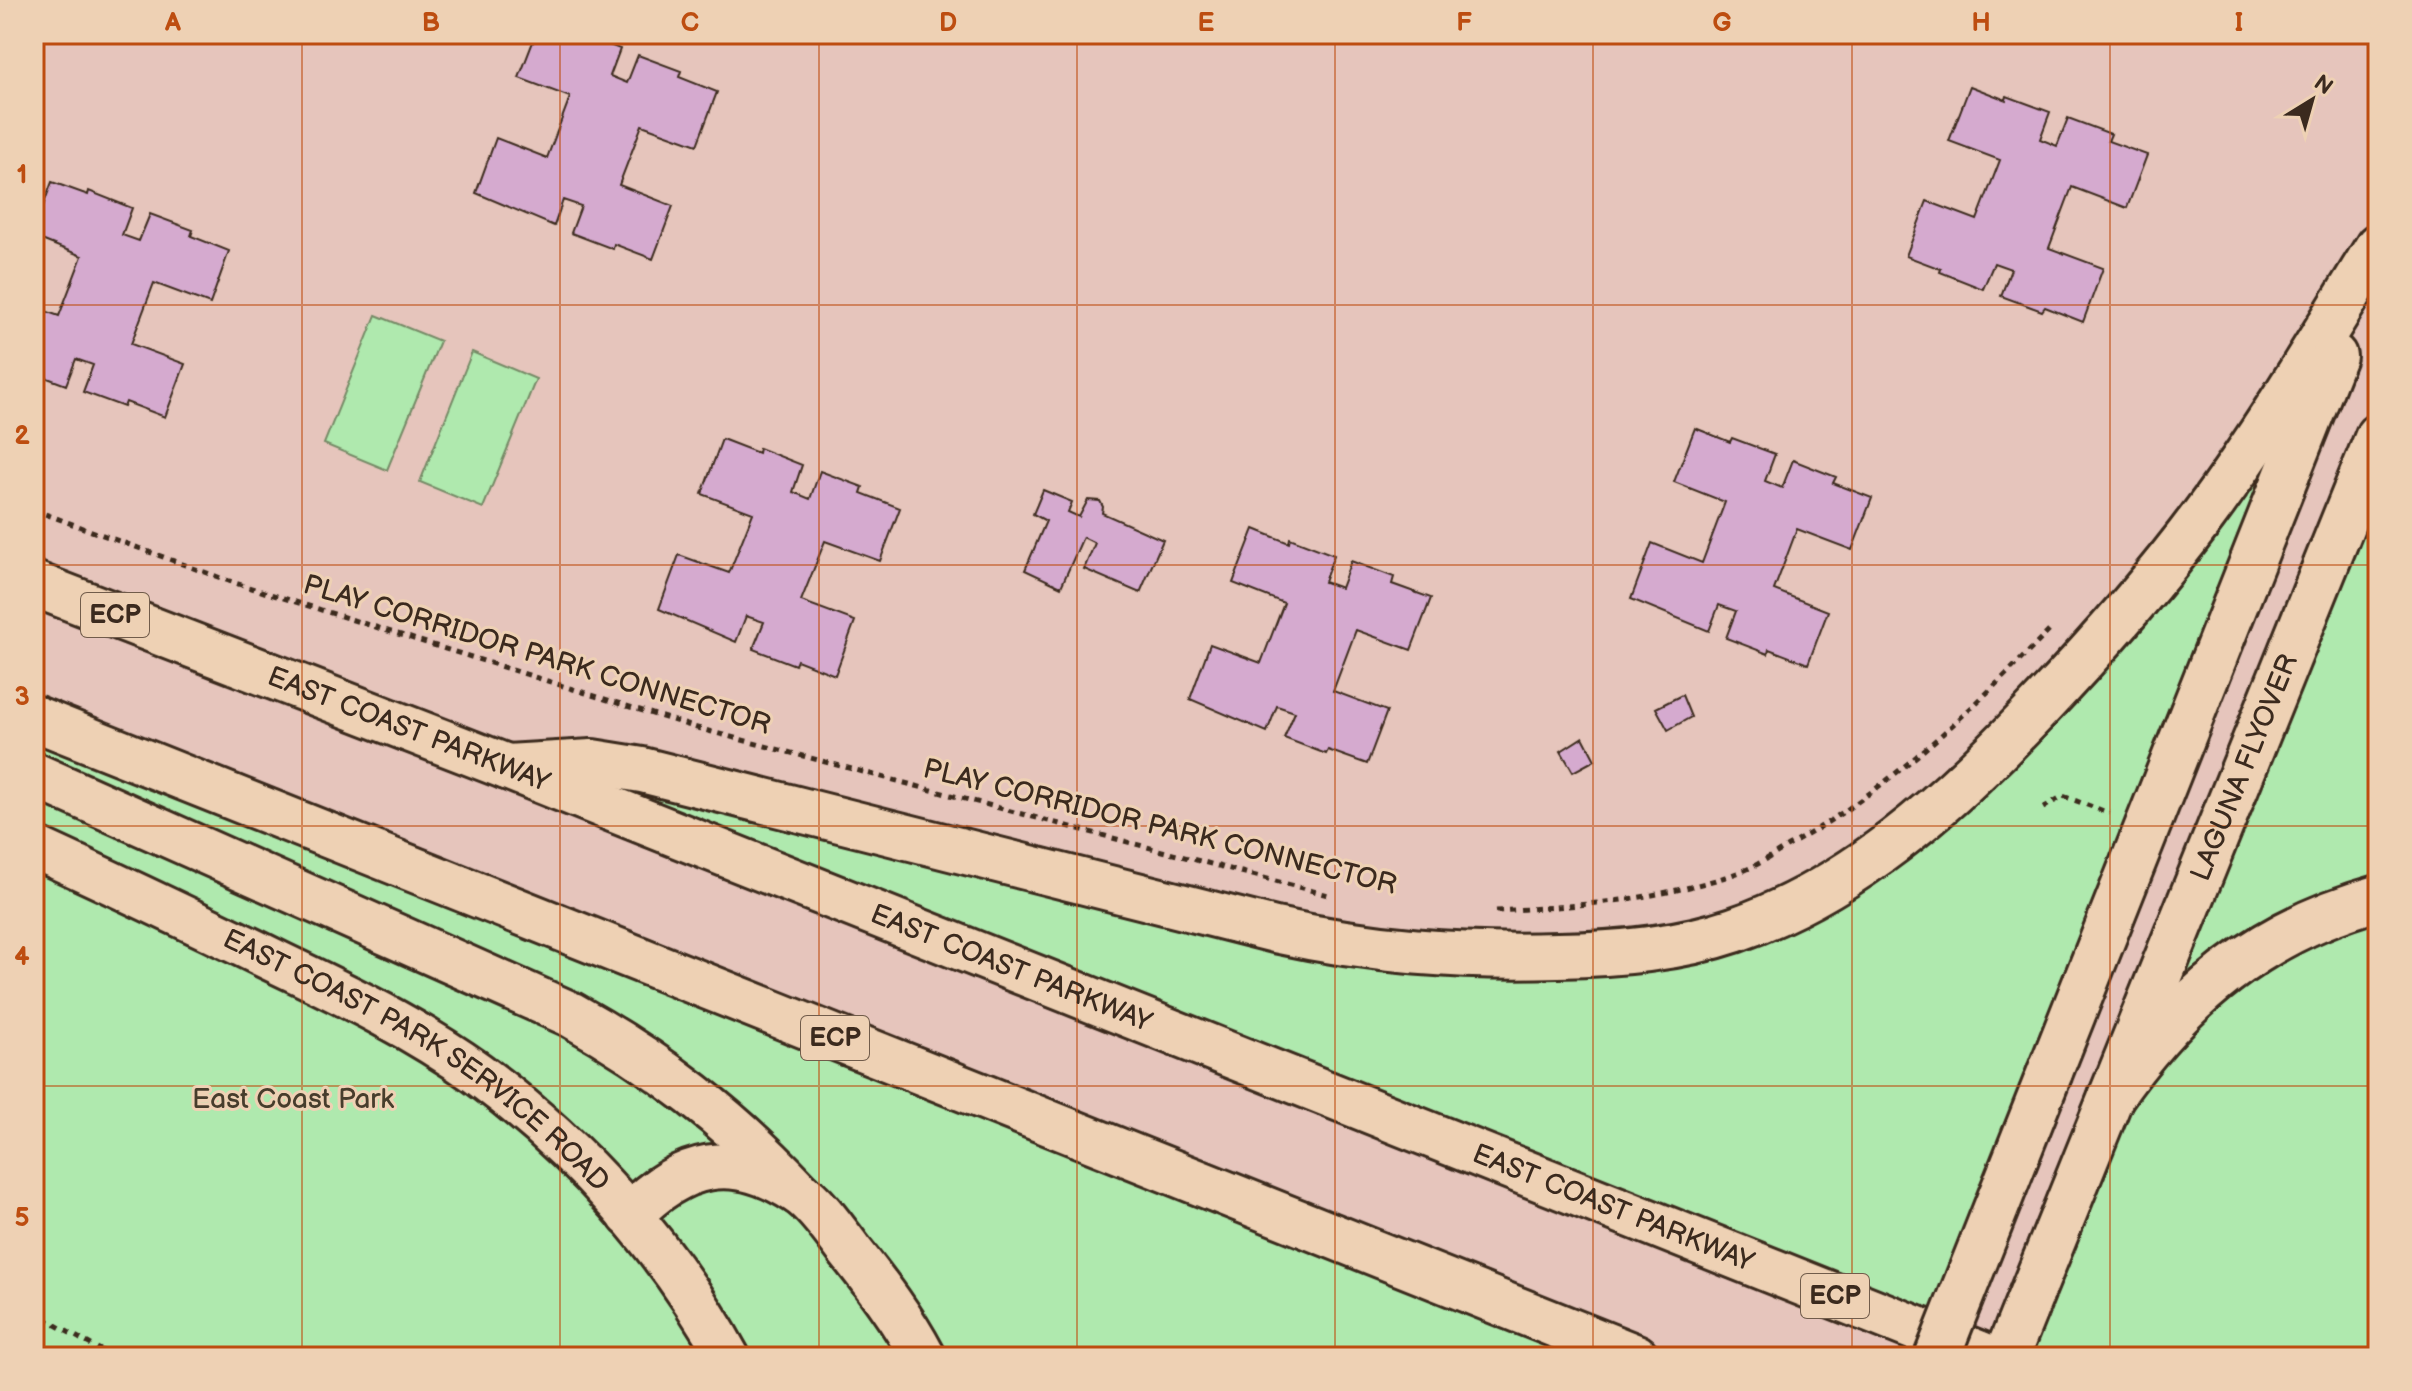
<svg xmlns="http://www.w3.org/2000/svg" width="2412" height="1391" font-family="'Balsamiq Sans',sans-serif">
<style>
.green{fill:#afe9ae;stroke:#758a66;stroke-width:2}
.building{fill:#d5aacf;stroke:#3b2a1e;stroke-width:2}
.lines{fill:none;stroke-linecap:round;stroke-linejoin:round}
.minor-casing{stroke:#3b2a1e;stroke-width:48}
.primary-casing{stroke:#3b2a1e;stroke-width:50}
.motorway-casing{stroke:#3b2a1e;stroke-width:50}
.path{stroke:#3b2a1e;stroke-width:5;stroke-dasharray:6 6;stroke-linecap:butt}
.minor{stroke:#eed1b4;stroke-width:42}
.primary{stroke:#eed1b4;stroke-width:44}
.motorway{stroke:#eed1b4;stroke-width:44}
.motorway-bridge-casing{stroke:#3b2a1e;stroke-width:50;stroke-linecap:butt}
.motorway-bridge{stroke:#eed1b4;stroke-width:44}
.grid{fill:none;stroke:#bd4d10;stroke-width:2;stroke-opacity:0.55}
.labels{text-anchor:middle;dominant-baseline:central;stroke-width:6;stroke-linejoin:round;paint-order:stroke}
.shield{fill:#eed1b4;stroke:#715c4b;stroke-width:2}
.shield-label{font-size:26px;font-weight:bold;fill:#3b2a1e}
.street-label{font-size:28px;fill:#3b2a1e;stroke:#eed1b4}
.park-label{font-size:28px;fill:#473d2c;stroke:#eed1b4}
.neatline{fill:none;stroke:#bd4d10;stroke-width:3}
.grid-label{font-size:26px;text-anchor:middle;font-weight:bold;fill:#bd4d10}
</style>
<rect width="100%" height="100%" fill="#e6c5bc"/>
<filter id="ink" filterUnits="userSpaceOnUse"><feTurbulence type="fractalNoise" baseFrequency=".0125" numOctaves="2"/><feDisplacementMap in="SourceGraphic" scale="16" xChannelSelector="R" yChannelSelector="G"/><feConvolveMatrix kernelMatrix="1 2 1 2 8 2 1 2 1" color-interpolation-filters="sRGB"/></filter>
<g filter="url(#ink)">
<!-- green -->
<path class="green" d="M2376,249L1948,1340L511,768L591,763L1421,954L1774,916L2056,692Z
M376,315L440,341L387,470L324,444Z
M472,352L536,379L483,508L420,482Z
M2378,438V1357H2007Z
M34,718L1641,1357H34Z"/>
<!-- building -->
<path class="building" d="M536,34H568L576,37L581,34L620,49L610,76L627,83L638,55L681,71L679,77L717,92L697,145L642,125L619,185L673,206L653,259L614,244L613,249L571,233L581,206L563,200L554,226L476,193L496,138L547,158L570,97L519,78Z
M1970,86L2006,100L2007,96L2050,112L2040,139L2057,146L2068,118L2111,134L2108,141L2147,155L2127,208L2072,187L2049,248L2103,268L2083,322L2045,307L2042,311L2001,296L2011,269L1994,263L1983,289L1940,272L1941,269L1906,256L1927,201L1977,220L2000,160L1949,141Z
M52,182L88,195L89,191L132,208L122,235L139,241L150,214L193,230L191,236L229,251L210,304L154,283L131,344L185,364L165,417L126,402L124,407L83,392L93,365L76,359L66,385L34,373V307L59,316L82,256L34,237V230Z
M1695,428L1730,442L1732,438L1775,454L1765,481L1782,488L1793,460L1836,477L1833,483L1872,498L1852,550L1797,529L1774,590L1828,611L1808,664L1769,649L1768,654L1726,638L1736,611L1719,605L1709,631L1631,599L1652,543L1702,563L1725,502L1674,482Z
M722,439L758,453L759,448L802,465L793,492L810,499L820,471L863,487L861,493L900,508L880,561L825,541L801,601L855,621L835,675L797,660L795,665L753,649L764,622L746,616L736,642L659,609L679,555L729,573L753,513L702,494Z
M1043,490L1072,502L1068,512L1079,517L1088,500L1100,501L1103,507L1102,513L1163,540L1140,593L1084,569L1095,543L1083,537L1061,587L1025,570L1046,521L1033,514Z
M1254,529L1289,543L1290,538L1334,555L1324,582L1341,588L1351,561L1394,577L1392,584L1431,598L1411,650L1356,630L1333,691L1387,711L1367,764L1328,750L1326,754L1284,738L1295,712L1277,706L1267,732L1190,699L1210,644L1261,663L1284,603L1233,583Z
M1682,695L1691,717L1668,730L1656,708Z
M1583,737L1595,760L1573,772L1561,751Z"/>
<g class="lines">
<defs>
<g id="minor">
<path id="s1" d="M34,847C117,885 199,924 281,964C348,996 416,1029 477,1073C579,1148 667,1246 728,1357"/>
</g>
<g id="primary">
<path d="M630,1215C681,1162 733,1149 798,1192C816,1203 837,1234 850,1251C877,1285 903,1319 923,1357"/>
<path id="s2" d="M2006,1357L2378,436"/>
</g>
<g id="motorway">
<path id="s3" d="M34,584L507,767L1988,1357"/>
<path d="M34,718L1636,1357"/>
<path d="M507,767L592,762L642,770L1275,930C1371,951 1460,958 1558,955C1617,954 1678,949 1734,930C1851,890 1948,803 2032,715C2092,652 2152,585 2204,515C2268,429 2322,337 2378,246"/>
<path d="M34,775L570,1014C658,1063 731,1119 800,1193"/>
<path d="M2050,1072L2334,356"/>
<path d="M2111,1097C2180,998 2261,930 2378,898"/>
</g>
</defs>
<!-- minor casing -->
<use href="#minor" class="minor-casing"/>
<!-- primary casing -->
<use href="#primary" class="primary-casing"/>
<!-- motorway casing -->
<use href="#motorway" class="motorway-casing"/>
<!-- path -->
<path class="path" d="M2368,207L2378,178
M34,510L229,581L697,728L1332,896
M2043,808L2063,796L2109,813
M1496,911C1580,906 1661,900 1740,872C1757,866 1773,855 1788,846C1886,792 1971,711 2049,631
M34,1313L113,1357"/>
<!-- minor -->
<use href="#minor" class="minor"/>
<!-- primary -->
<use href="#primary" class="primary"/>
<!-- motorway -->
<use href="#motorway" class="motorway"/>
<defs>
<path id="motorway-bridge" d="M1937,1357L2050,1072"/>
</defs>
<!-- motorway-bridge casing -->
<use href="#motorway-bridge" class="motorway-bridge-casing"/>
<!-- motorway-bridge -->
<use href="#motorway-bridge" class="motorway-bridge"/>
</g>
</g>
<!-- grid -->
<path class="grid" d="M302,34V1357M560,34V1357M819,34V1357M1077,34V1357M1335,34V1357M1593,34V1357M1852,34V1357M2110,34V1357M34,305H2378M34,565H2378M34,826H2378M34,1086H2378"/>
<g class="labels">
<!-- shield labels -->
<g class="shield">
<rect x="81" y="593" width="68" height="44" rx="6"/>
<rect x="801" y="1016" width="68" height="44" rx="6"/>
<rect x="1801" y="1274" width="68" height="44" rx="6"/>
</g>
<g class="shield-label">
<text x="115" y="615">ECP</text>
<text x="835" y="1038">ECP</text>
<text x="1835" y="1296">ECP</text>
</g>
<!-- street labels -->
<g class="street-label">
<text transform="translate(537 655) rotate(17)">PLAY CORRIDOR PARK CONNECTOR</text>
<text stroke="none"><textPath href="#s3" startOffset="402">EAST COAST PARKWAY</textPath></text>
<text stroke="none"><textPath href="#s2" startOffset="636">LAGUNA FLYOVER</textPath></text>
<text transform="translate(1160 827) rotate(14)">PLAY CORRIDOR PARK CONNECTOR</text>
<text stroke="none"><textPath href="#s3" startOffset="1050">EAST COAST PARKWAY</textPath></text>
<text stroke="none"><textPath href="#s1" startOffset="440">EAST COAST PARK SERVICE ROAD</textPath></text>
<text stroke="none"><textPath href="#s3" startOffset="1698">EAST COAST PARKWAY</textPath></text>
</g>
<!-- park labels -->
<g class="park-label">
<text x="293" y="1099">East Coast Park</text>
</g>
</g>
<!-- margin -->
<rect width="2412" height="1391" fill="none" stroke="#eed1b4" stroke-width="88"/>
<!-- north arrow -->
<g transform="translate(2312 100) rotate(37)" stroke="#eed1b4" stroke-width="6" paint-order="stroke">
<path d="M0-6L14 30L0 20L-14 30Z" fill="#3b2a1e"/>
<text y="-12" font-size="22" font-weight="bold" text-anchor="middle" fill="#3b2a1e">N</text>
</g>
<rect x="44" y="44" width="2324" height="1303" class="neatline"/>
<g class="grid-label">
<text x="173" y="31">A</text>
<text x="431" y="31">B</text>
<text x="690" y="31">C</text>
<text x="948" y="31">D</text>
<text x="1206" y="31">E</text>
<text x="1464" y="31">F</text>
<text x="1722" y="31">G</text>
<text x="1981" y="31">H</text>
<text x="2239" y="31">I</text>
<text x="22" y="183">1</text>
<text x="22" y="444">2</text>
<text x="22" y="705">3</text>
<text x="22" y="965">4</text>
<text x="22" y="1226">5</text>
</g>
</svg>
